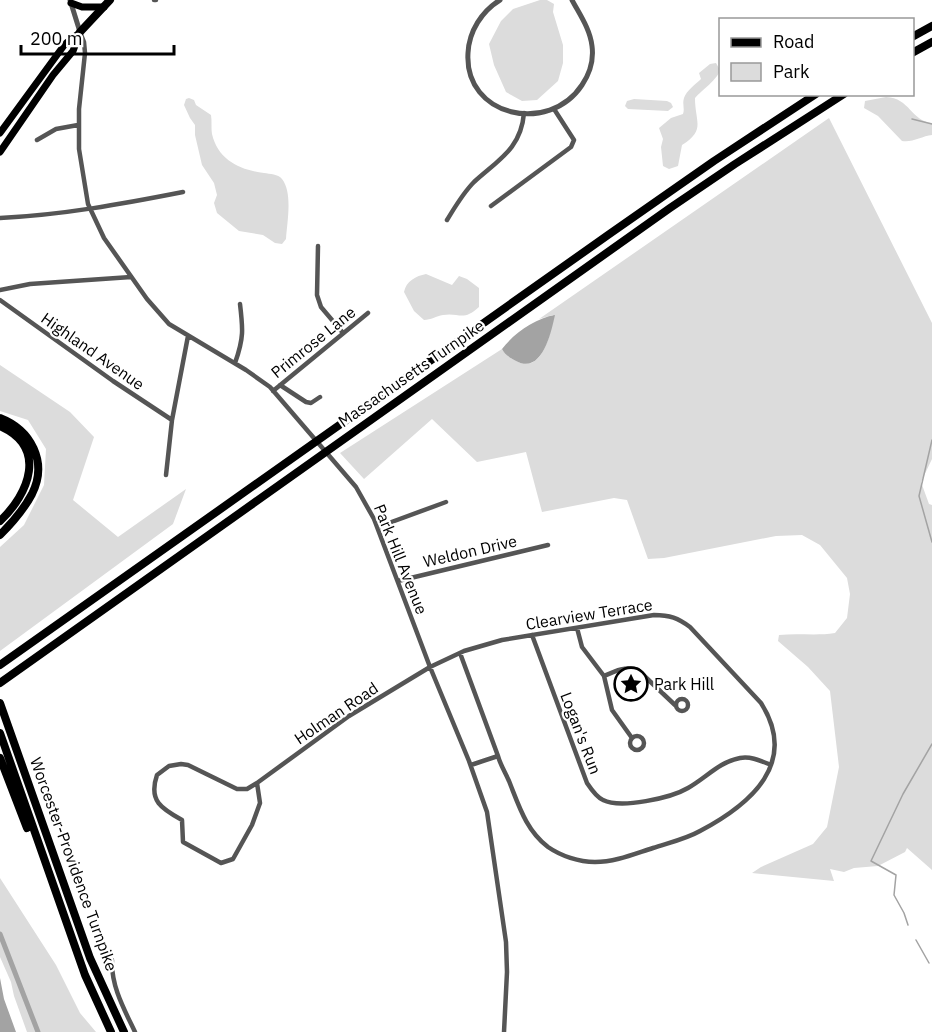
<svg xmlns="http://www.w3.org/2000/svg" width="932" height="1032" font-family="'IBM Plex Sans',sans-serif">
<style>
.green{fill:#dcdcdc}
.water{fill:#a3a3a3}
.lines{fill:none;stroke-linecap:round;stroke-linejoin:round}
.stream{stroke:#a3a3a3;stroke-width:1.5}
.canal{stroke:#a3a3a3;stroke-width:5}
.minor{stroke:#555;stroke-width:4.5}
.tertiary{stroke:#555;stroke-width:5}
.primary{stroke:#000;stroke-width:7}
.trunk{stroke:#000;stroke-width:8}
.motorway{stroke:#000;stroke-width:8}
.labels{text-anchor:middle;dominant-baseline:central;stroke-width:4.5;stroke-linejoin:round;paint-order:stroke}
.street-label{font-size:16px;fill:#000;stroke:#fff}
.poi-label{font-size:16px;fill:#000;stroke:#fff;text-anchor:start}
</style>
<rect width="100%" height="100%" fill="#fff"/>
<!-- green -->
<path class="green" d="M540,0H547L554,4L553,12L563,45V63L558,81L537,100L522,101L506,92L494,65L489,44L501,21L513,9Z
M716,63L720,70C718,79 702,90 695,98C695,122 706,130 682,145L678,166L669,169L663,166L661,147L663,139L659,128L671,118L683,114C685,108 682,104 684,98C686,91 696,84 701,79L699,73L710,64Z
M886,97C910,98 911,121 932,123V135C922,136 912,143 902,141L878,116L864,108L865,101Z
M189,98L194,100L196,105L211,115C212,121 211,127 212,134C218,160 240,170 264,173C270,174 278,174 282,179C293,193 287,222 286,239L282,244L275,243L263,235L239,231L217,213L214,203L217,195L214,183L202,165L195,135V125L190,118L184,105L186,99Z
M634,99L667,101L671,103L673,107L668,111L628,109L625,106L627,101Z
M829,118L932,323V459L921,482L929,504L932,505V870L907,848L905,852L878,866L854,868L844,872L830,869L834,881L752,873L761,867L813,844L827,827L839,767L830,691L808,667L778,641L779,635C798,633 817,636 835,633L847,618L850,594L847,578L820,545L802,535L776,536L664,558L648,559L627,500L614,498L542,512L526,452L477,462L432,419L364,479L340,453L502,349C505,355 509,357 516,361C542,375 551,334 553,315L539,319Z
M426,274L452,285L459,276L467,279L479,288V307C463,322 459,312 443,315C436,316 431,320 424,320L414,311L404,292C406,281 416,276 426,274Z
M0,365L70,412L94,437L73,500L118,537L186,489L173,524L0,651V547L24,525L44,485L46,449L28,420L0,411Z
M0,878L56,965L80,1013L96,1032H27L14,996L11,982L0,957Z"/>
<!-- water -->
<path class="water" d="M555,315C551,333 542,375 516,361C509,357 505,355 502,349C514,333 536,318 555,315Z
M0,978L4,999L16,1032H0Z"/>
<g class="lines">
<!-- stream -->
<path class="stream" d="M912,119L932,124
M932,440L919,496L932,542
M908,925L904,913L894,895L896,875L871,861L903,794L932,744
M916,940L929,963"/>
<!-- canal -->
<path class="canal" d="M0,934L38,1032"/>
<!-- minor -->
<path class="minor" d="M154,0H156
M80,32L84,42L85,53L79,109V149L88,204L104,238L147,299L169,324L246,370L270,387L356,487L374,519L430,667L469,761L487,812L506,942L507,972L504,1032
M37,140L56,129L78,125
M491,206L571,147L574,140L554,109
M0,218C62,215 122,204 183,192
M447,220C455,207 463,193 474,182C498,160 521,149 524,113
M318,246L317,295L321,307L343,333
M0,290L30,284L131,277
M0,300L113,381L172,420
M235,363C244,338 243,329 240,304
M280,385L306,402L311,403L320,397
M273,391L368,313
M166,475L172,420L188,336
M378,527L446,502
M398,581L548,545
M577,628L582,647L604,676L612,710L632,738
M532,635L587,783C591,789 596,797 603,800C621,809 671,798 688,788C706,778 719,762 740,758C751,756 761,761 771,765
M460,653L498,756L471,765
M604,676C615,671 625,666 638,670L675,705
M676 705a6 6 0 1 1 12 0a6 6 0 1 1-12 0Z
M630 743a7 7 0 1 1 14 0a7 7 0 1 1-14 0Z
M181,764L188,765L237,789H247L257,783L260,803L252,825L233,859L221,863L183,842L182,820C162,809 148,801 157,775L169,766Z
M257,783L349,716L430,667L464,651L502,640L654,615C670,615 678,618 690,627L761,703C799,763 751,804 700,831C686,839 668,843 653,848C634,854 615,862 595,862C579,862 561,856 548,847C526,830 519,806 509,781C505,772 500,764 498,756
M112,960C111,986 124,1009 135,1032"/>
<!-- tertiary -->
<path class="tertiary" d="M70,0L80,32
M500,0C482,11 469,31 468,53C464,117 549,135 582,85C590,73 594,61 592,46C590,29 580,15 572,0"/>
<!-- primary -->
<path class="primary" d="M71,3L82,7H104
M0,133L65,44L78,34
M0,152L53,75L73,51L80,32"/>
<!-- trunk -->
<path class="trunk" d="M80,32L110,0"/>
<!-- motorway -->
<path class="motorway" d="M912,37L932,26
M912,53L932,42
M0,418C31,430 48,462 32,494C24,509 12,523 0,535
M0,426C48,447 29,494 0,521
M0,665L608,235L714,161L816,94
M0,683L670,208L735,164L844,94
M0,703L90,958L124,1032
M0,733L85,975L111,1032
M0,758L27,828"/>
</g>
<!-- icons -->
<defs>
<symbol id="sight-ring" viewBox="-11 -11 22 22"><circle r="9.5" fill="#fff" stroke="#000" stroke-width="1.5"/><path d="M0-6L1.8-2.2L6-1.7L2.9 1.2L3.7 5.4L0 3.3L-3.7 5.4L-2.9 1.2L-6-1.7L-1.8-2.2Z" fill="#000"/></symbol>
</defs>
<g fill-rule="evenodd">
<use href="#sight-ring" x="612" y="665" width="38" height="38"/>
</g>
<g class="labels">
<!-- street labels -->
<g class="street-label">
<text transform="translate(313 342) rotate(-39)">Primrose Lane</text>
<text transform="translate(93 351) rotate(35)">Highland Avenue</text>
<text transform="translate(411 373) rotate(-35)">Massachusetts Turnpike</text>
<text transform="translate(470 551) rotate(-13)">Weldon Drive</text>
<text transform="translate(401 559) rotate(68)">Park Hill Avenue</text>
<text transform="translate(589 614) rotate(-9)">Clearview Terrace</text>
<text transform="translate(336 713) rotate(-34)">Holman Road</text>
<text transform="translate(581 733) rotate(69)">Logan's Run</text>
<text transform="translate(74 864) rotate(70)">Worcester-Providence Turnpike</text>
</g>
<!-- poi labels -->
<g class="poi-label">
<text x="654" y="684">Park Hill</text>
</g>
</g>
<!-- legend -->
<rect x="719" y="18" width="195" height="78" fill="#ffffff" stroke="#999999" stroke-width="1.5"/>
<rect x="731" y="38" width="30" height="9" fill="#000000" stroke="#999999" stroke-width="1.5"/>
<text x="773" y="48" font-size="18" fill="#000000">Road</text>
<rect x="731" y="63" width="30" height="18" fill="#dcdcdc" stroke="#999999" stroke-width="1.5"/>
<text x="773" y="78" font-size="18" fill="#000000">Park</text>
<!-- scale -->
<path d="M21 45v9h153v-9" fill="none" stroke="#000000" stroke-width="3"/>
<text x="30" y="45" font-size="18" fill="#000000" stroke="#ffffff" stroke-width="4.5" paint-order="stroke">200 m</text>
</svg>
